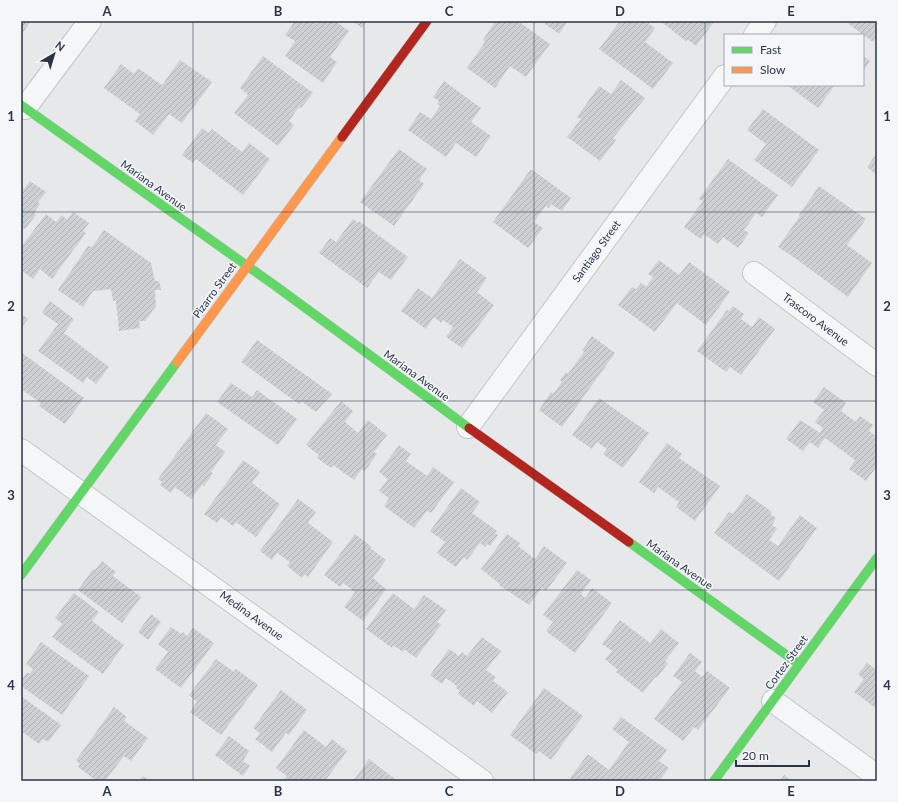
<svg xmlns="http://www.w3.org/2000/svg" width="898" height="802" font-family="Lato,sans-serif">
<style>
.building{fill:url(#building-hatch)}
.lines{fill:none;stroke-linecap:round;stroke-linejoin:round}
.street-casing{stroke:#c4c6c8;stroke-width:24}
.fast-casing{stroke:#c4c6c8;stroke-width:10}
.slow-casing{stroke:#c4c6c8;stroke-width:10}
.jam-casing{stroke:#c4c6c8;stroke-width:10}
.street{stroke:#f5f6f7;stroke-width:22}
.fast{stroke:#63d668;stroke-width:9}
.slow{stroke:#ff974d;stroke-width:9}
.jam{stroke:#b3261e;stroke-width:9}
.grid{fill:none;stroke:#2b3445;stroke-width:1;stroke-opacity:0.55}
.labels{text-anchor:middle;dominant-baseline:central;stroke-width:3;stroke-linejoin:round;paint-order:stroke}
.street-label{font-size:11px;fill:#2b3445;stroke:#f4f6f9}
.neatline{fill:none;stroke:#2b3445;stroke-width:1.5}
.grid-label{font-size:13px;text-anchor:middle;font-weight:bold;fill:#2b3445}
</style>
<defs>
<pattern id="building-hatch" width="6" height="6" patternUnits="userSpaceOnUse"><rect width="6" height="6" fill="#ced0d3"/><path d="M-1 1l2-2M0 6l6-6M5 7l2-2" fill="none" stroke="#b1b3b6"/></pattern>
</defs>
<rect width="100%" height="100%" fill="#e6e8ea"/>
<!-- building -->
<path class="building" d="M21,21H31L21,35Z
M295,21H313L317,24L319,21H335L349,31L330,57L337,62L323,83L285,56L295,41L285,35Z
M352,21H367L362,28Z
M491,21H518L550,44L526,77L510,66L495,88L467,68L485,42L483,40L494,23Z
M541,21H568L559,34Z
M620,21H645L655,28L645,42L673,63L653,89L599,49Z
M660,21H715L696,46L687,39L686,41Z
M845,21H877V37L873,42Z
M263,56L313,93L301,108L299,107L289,121L294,125L278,146L234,113L248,95L240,88Z
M863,56L870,61L863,71Z
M180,60L212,82L182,123L169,114L153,135L135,121L140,114L104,88L121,64L134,74L138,68L162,85Z
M621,80L645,98L613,138L616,140L600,161L567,137L581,119L577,117L599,86L611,94Z
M444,81L481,108L471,122L491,136L476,157L456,143L446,157L408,130L420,112L431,119L440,106L437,104L439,101L433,97Z
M787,85H835L818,108Z
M763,109L819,150L792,187L754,160L766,144L747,130Z
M202,128L209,133L212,129L242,152L249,143L270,159L243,195L196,159L193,163L182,155Z
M399,149L427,169L419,180L424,184L394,226L360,202Z
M877,153V175L867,167Z
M728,159L778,195L762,217L756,213L744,230L749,233L738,248L723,237L718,244L704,234L701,239L684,227L703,201L699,199Z
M531,169L571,198L562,211L551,204L549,208L546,206L534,222L543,228L528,248L493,222Z
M30,181L46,192L38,202L40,204L34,213L36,215L25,229L23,228L21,230V186L24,189Z
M819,186L866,219L847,245L872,263L848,297L792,256L778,247L800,216L799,215Z
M73,212L89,223L83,231L86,233L52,279L40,269L33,279L21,270V247L46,214L56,222L62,215L67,220Z
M353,219L358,223L359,221L408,257L391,280L379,272L367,288L319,253L330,238L336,242Z
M104,230L151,263L155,281H159L161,290H155L156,306L145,321H139L140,328L119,331L116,301H113L111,289L93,291L83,307L58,290L88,246L92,247Z
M460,259L487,278L477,292L494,305L462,348L446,337L453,327L443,320L441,323L434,317L426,329L401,311L418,288L432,298Z
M659,260L679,275L689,262L730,292L706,325L677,303L655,332L618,305L632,287L636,289L641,283L646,287L653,277L648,274Z
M50,301L74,319L64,333L109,367L96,384L87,377L83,383L38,351L58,324L42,313Z
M733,306L744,314L741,319L752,327L759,317L775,329L741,375L730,367L726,372L697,351L727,310L729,311Z
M21,314L28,319L21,328Z
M592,336L615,353L562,427L539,410L551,392L553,394L562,382L560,380L566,372L568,374L584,352L582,350Z
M257,340L332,394L316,412L301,401L299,404L241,362Z
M22,353L84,398L65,424L39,406L41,403L21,389Z
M231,383L252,397L257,390L297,419L278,445L217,402Z
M824,387L846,403L841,411L856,422L860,416L873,425L869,431L877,437V466L866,481L849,469L855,460L825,438L818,448L810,442L803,451L786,439L800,420L820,433L823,428L815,422L824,410L813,402Z
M599,398L649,433L623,468L603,454L607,449L597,442L592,449L572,435Z
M341,401L353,411L345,422L358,433L368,420L387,435L374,452L377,454L365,471L362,469L354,480L333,465L331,468L317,458L319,455L306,445Z
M206,413L228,429L216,445L225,452L211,472L213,473L204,486L202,485L191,499L175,487L171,493L160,485L162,482L158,479Z
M667,443L682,454L679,458L720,486L695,521L676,507L679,502L658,487L654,493L639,482Z
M399,445L411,454L406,461L427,476L433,467L454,482L431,513L427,511L414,528L384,506L389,498L379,491L388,479L379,472Z
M243,460L260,472L252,483L280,504L256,537L236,522L233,526L221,517L217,523L204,514Z
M461,488L480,502L472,513L497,531L495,533L498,535L490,546L487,544L485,547L480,543L467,560L464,557L456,567L437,553L445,542L430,531Z
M747,494L772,512L770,514L776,518L772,525L777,529L769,540L778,546L800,515L817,528L779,581L714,533L729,512L733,514Z
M298,499L316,512L308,523L333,542L308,577L305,574L302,578L287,566L290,562L277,553L272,560L260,551Z
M355,534L372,547L370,548L386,560L373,578L386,589L363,621L344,607L355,592L343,583L340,587L324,575Z
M507,534L520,543L518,546L535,559L544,546L567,563L546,591L542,588L529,605L499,585L500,584L481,569Z
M102,561L116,572L113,576L141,597L122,623L78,590L93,569L95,570Z
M577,570L591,580L581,594L585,598L592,588L612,603L575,653L546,631L553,622L543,615Z
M74,593L99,612L92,621L124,645L103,674L52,637L62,624L55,618Z
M393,593L414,609L424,595L446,610L437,622L441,625L416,658L404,649L403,652L393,645L392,648L366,629Z
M151,614L161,622L148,640L138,632Z
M620,620L650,643L661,629L679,643L665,661L668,663L657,678L655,677L643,693L616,672L618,670L605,659L612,651L602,644Z
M171,627L181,634L183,632L187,636L193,628L214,643L181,688L155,669L168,652L158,644Z
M482,637L501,651L486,670L496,677L493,681L508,692L492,713L477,701L474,706L458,694L460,691L456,688L457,686L446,678L442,684L430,675L449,649L459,656L462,652L467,656Z
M41,642L89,676L62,715L21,686V681L27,672L30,674L33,669L26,664Z
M690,653L702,662L695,671L702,677L707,671L730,688L698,730L694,727L683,741L654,719L682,682L673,676Z
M216,659L234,672L236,669L258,685L221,735L190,712L197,702L189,695Z
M867,663L877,670V709L854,692L864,679L858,674Z
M544,688L583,716L551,760L539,751L536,754L510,735Z
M281,690L307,710L289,735L286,733L272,752L255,739L260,733L253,728Z
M21,696L61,725L48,742L43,739L39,744L21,731Z
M114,707L127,717L124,721L148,738L131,761L124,756L105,781H97L78,767L80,764L76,760Z
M621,717L667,750L659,761L669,768L659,781H575L570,778L588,754L609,770L629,742L612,729Z
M304,730L326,747L332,739L347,751L325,781H283L287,776L276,768Z
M229,736L249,751L243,761L250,766L243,776L215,755Z
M369,759L383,770L398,781H353Z
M784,775L792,781H780Z
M143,776L150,781H139Z"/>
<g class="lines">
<defs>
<path id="street" d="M755,35L765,21
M25,108L90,21
M754,273L877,365
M468,427L725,76
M21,450L482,781
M773,701L877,776"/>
<path id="fast" d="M21,105L277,287L469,428
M629,542L799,664
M21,575L177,362
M714,781L877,558"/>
<path id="slow" d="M177,362L342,137"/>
<path id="jam" d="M342,137L427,21
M469,428L629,542"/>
</defs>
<!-- street casing -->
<use href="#street" class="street-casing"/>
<!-- fast casing -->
<use href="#fast" class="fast-casing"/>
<!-- slow casing -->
<use href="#slow" class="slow-casing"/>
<!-- jam casing -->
<use href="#jam" class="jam-casing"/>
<!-- street -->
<use href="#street" class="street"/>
<!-- fast -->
<use href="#fast" class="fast"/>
<!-- slow -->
<use href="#slow" class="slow"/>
<!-- jam -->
<use href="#jam" class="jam"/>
</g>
<!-- grid -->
<path class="grid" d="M193,21V781M364,21V781M534,21V781M705,21V781M21,212H877M21,401H877M21,590H877"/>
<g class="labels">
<!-- street labels -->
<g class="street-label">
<text transform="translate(154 185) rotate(36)">Mariana Avenue</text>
<text transform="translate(596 251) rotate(-54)">Santiago Street</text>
<text transform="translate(214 290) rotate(-54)">Pizarro Street</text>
<text transform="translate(816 319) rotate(37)">Trascoro Avenue</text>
<text transform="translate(417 375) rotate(36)">Mariana Avenue</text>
<text transform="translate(680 564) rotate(35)">Mariana Avenue</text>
<text transform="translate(252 615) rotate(36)">Medina Avenue</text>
<text transform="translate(786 662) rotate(-54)">Cortez Street</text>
</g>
</g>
<!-- border -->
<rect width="898" height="802" fill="none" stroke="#f4f6f9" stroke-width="44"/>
<!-- legend -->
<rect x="724" y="34" width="140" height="52" fill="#f4f6f9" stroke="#a4a8b1"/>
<rect x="732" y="47" width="20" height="6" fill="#63d668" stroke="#a4a8b1"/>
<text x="760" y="54" font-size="12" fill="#2b3445">Fast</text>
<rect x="732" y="67" width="20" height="6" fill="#ff974d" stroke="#a4a8b1"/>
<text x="760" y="74" font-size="12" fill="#2b3445">Slow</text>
<!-- north arrow -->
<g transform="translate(54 54) rotate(38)" stroke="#f4f6f9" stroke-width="3" paint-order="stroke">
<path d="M0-3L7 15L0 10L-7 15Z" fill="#2b3445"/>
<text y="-6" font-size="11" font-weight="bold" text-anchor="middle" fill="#2b3445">N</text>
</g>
<!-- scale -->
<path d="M736 760v6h73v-6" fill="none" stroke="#2b3445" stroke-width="2"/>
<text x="742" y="760" font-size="12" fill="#2b3445" stroke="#f4f6f9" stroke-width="3" paint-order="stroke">20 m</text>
<rect x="22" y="22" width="854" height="758" class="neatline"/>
<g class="grid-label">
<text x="107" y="16">A</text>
<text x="278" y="16">B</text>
<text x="449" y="16">C</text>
<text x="620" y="16">D</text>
<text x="791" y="16">E</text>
<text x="11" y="121">1</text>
<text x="887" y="121">1</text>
<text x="11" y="311">2</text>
<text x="887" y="311">2</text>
<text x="11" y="500">3</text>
<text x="887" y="500">3</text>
<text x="11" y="690">4</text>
<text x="887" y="690">4</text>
<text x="107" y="796">A</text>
<text x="278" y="796">B</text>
<text x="449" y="796">C</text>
<text x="620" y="796">D</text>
<text x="791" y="796">E</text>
</g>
</svg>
